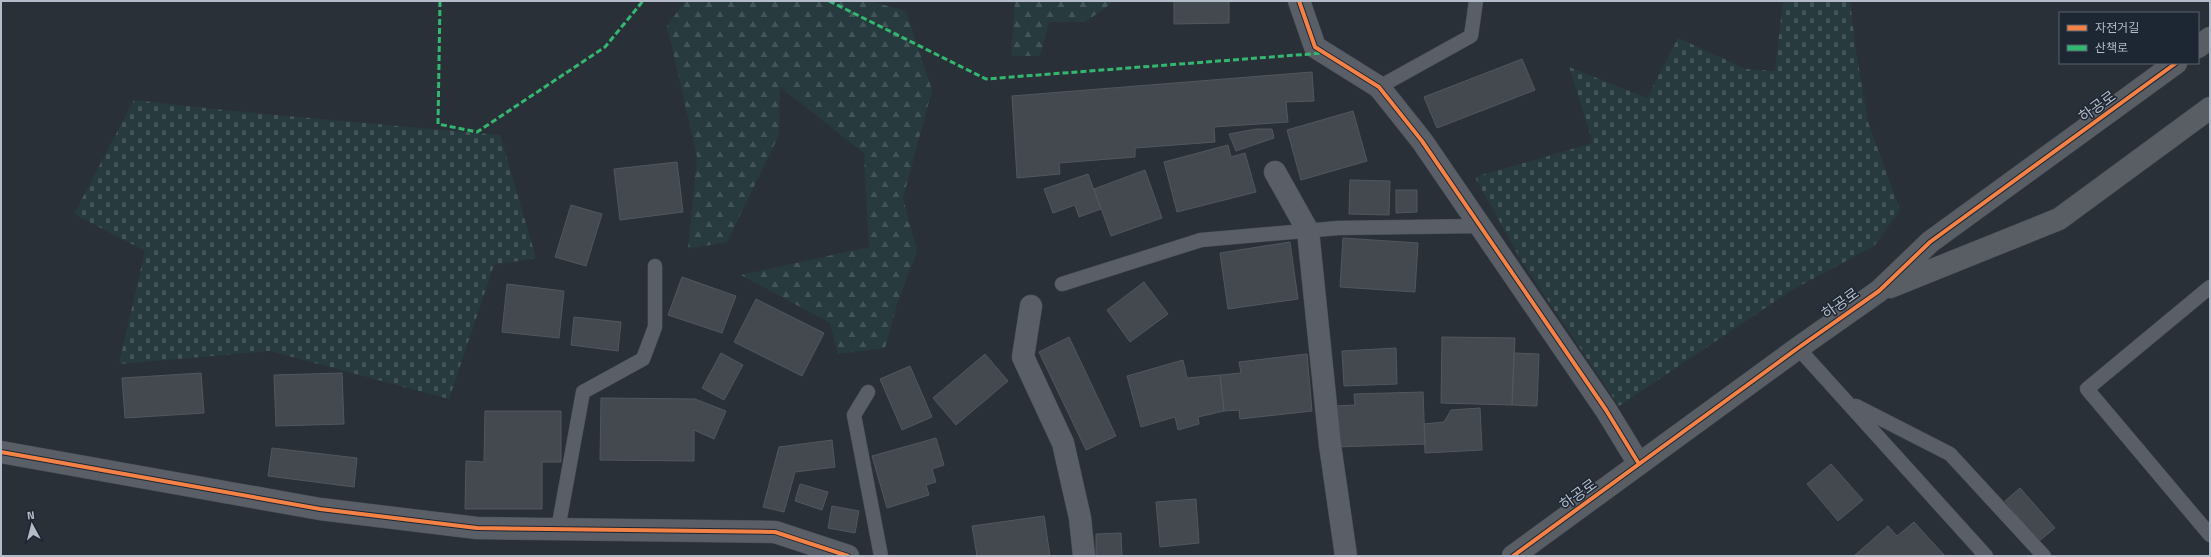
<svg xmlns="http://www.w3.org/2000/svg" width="2211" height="557" font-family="'Titillium Web','Noto Sans KR',sans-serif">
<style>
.forest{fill:url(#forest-firs)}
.cemetery{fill:url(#cemetery-stones)}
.building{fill:#444950;stroke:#52575f}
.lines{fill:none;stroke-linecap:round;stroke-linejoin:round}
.lane-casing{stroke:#484c53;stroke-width:15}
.street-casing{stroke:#484c53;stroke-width:23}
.secondary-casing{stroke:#484c53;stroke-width:23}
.lane{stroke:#5a5e66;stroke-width:14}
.street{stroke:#5a5e66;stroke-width:22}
.secondary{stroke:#595d64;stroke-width:22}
.quiet{stroke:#33b770;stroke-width:3;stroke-dasharray:6 3;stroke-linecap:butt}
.cycleway-casing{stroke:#1d2633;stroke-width:6}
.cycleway{stroke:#f48246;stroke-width:4}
.labels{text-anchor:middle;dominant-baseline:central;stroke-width:3;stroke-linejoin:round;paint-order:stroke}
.street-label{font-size:15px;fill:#b4bcc9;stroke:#1d2633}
</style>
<defs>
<pattern id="forest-firs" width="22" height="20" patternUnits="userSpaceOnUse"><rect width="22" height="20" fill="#273a3e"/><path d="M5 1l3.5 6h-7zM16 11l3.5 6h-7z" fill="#445559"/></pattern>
<pattern id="cemetery-stones" width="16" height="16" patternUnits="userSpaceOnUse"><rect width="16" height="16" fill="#273a3e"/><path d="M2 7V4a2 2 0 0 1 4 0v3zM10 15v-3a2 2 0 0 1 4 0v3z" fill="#445559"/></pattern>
</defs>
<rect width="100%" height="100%" fill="#2a3038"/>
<!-- forest -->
<path class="forest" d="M685,1H870L906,11L932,90L903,198L917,251L897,304L885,348L838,354L830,323L741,275L869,247L864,153L780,87L779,135L727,242L688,249L697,157L667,26Z
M1015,1H1115L1085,22H1049L1040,56H1011Z"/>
<!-- cemetery -->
<path class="cemetery" d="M1783,1H1850L1856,51L1868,122L1900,210L1874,246L1792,290L1619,406L1522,262L1475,177L1593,143L1569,67L1647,98L1678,38L1746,69L1775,71Z
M134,100L233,111L500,135L536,258L494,265L449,399L270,351L119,364L145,251L74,214Z"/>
<!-- building -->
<path class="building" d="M1174,1H1229V23L1174,24Z
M1522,59L1535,90L1437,128L1424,97Z
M1312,72L1314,101L1286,102L1288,122L1214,127L1215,142L1135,148V157L1059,163L1060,174L1017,178L1012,96Z
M1353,111L1367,161L1301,180L1287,130Z
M1256,129H1272L1274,138L1236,151L1229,134Z
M1228,145L1231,157L1245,153L1256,192L1177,212L1164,162Z
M677,162L683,212L620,220L614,169Z
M1145,170L1162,218L1111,236L1094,189Z
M1088,174L1101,209L1079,217L1075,205L1053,213L1044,189Z
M1350,180L1390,181L1389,215L1349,214Z
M1396,190H1417V212L1396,213Z
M571,205L602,214L586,266L555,257Z
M1343,238L1418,243L1415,292L1340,287Z
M1290,242L1298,299L1228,309L1220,253Z
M682,277L736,296L722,333L668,315Z
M1144,282L1168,314L1130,342L1107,310Z
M507,284L564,291L559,338L502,332Z
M756,299L824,333L802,376L734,342Z
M574,317L621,322L618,351L571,345Z
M1069,337L1116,436L1086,450L1039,352Z
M1442,337L1515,338L1512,405L1441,403Z
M1396,348L1397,384L1344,386L1342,351Z
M721,353L743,365L724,400L702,388Z
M1514,353L1539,354L1537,406L1512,405Z
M985,354L1008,381L956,425L933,398Z
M1307,354L1312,411L1240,419L1239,410L1224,411L1220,375L1241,373L1239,362Z
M1183,360L1187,378L1220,375L1224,411L1198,417L1199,424L1178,430L1175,417L1141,427L1127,376Z
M910,366L932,417L902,430L880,379Z
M201,373L204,413L125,418L122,378Z
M342,373L344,424L276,426L274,375Z
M1423,392L1425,444L1337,447L1335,406L1355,405L1354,394Z
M601,398L695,399L726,411L714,439L694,430V461L600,460Z
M1480,408L1482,450L1425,453L1424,424L1444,422L1451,410Z
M485,411H561V462H542V509H465L466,461L484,462Z
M936,438L944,465L932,469L936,482L926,485L929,495L887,508L872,456Z
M832,440L835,467L795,472L784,512L763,507L779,447Z
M272,448L357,458L354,487L268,476Z
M1831,464L1863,500L1838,521L1807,484Z
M800,484L828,492L822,510L795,501Z
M2020,488L2055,528L2039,541L2005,501Z
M1196,499L1199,543L1160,547L1156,502Z
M832,506L859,511L855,533L828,528Z
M1044,516L1050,556H977L972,526Z
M1914,522L1945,556H1854L1888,526L1897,536Z
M1121,533L1122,556H1096V534Z"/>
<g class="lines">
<defs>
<path id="lane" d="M1379,87L1471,36L1476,1
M1062,284L1201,240L1338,228L1480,226
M2210,287L2087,389L2210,535
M1798,348L1986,556
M868,392L854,415L881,556
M1856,406L1950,454L2044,556
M558,529L583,392L643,359L655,327V266"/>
<path id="street" d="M1299,1L1315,47L1379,87L1422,141L1606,410L1639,464
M1275,172L1308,231L1330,445L1346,556
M1031,306L1023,357L1063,443L1080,518L1084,556
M1,452L320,509L477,528L775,532L848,556"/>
<path id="secondary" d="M2198,47L2210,38
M1890,287L2059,219L2210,108
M1513,556L1798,348L1879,291L1930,242L2176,63"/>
</defs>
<!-- lane casing -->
<use href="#lane" class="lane-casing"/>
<!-- street casing -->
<use href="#street" class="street-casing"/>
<!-- secondary casing -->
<use href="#secondary" class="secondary-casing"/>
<!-- lane -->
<use href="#lane" class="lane"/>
<!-- street -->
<use href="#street" class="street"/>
<!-- secondary -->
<use href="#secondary" class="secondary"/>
<!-- quiet -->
<path class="quiet" d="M440,1L438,124L477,132L605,47L643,1
M829,1L986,79L1323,53"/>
<defs>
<path id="cycleway" d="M1299,1L1315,47L1379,87L1422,141L1606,410L1639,464
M1,452L320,509L477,528L775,532L848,556
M1513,556L1798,348L1879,291L1930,242L2176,63"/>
</defs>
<!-- cycleway casing -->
<use href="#cycleway" class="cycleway-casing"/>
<!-- cycleway -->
<use href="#cycleway" class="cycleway"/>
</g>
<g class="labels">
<!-- street labels -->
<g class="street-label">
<text transform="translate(2097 106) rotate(-36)">하공로</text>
<text transform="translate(1840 303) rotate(-35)">하공로</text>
<text transform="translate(1578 494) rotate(-36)">하공로</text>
</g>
</g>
<!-- border -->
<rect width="2211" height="557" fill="none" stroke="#b4bcc9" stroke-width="4"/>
<!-- legend -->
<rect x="2059" y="12" width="140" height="52" fill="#1d2633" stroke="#59626f"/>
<rect x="2067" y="25" width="20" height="6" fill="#f48246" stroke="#59626f"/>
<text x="2095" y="32" font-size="12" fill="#b4bcc9">자전거길</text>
<rect x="2067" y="45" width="20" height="6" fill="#33b770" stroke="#59626f"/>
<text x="2095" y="52" font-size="12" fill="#b4bcc9">산책로</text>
<!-- north arrow -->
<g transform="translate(32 525) rotate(353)" stroke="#1d2633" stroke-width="3" paint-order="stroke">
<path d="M0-3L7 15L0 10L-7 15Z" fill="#b4bcc9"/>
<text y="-6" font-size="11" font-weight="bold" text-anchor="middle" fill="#b4bcc9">N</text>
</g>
</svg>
